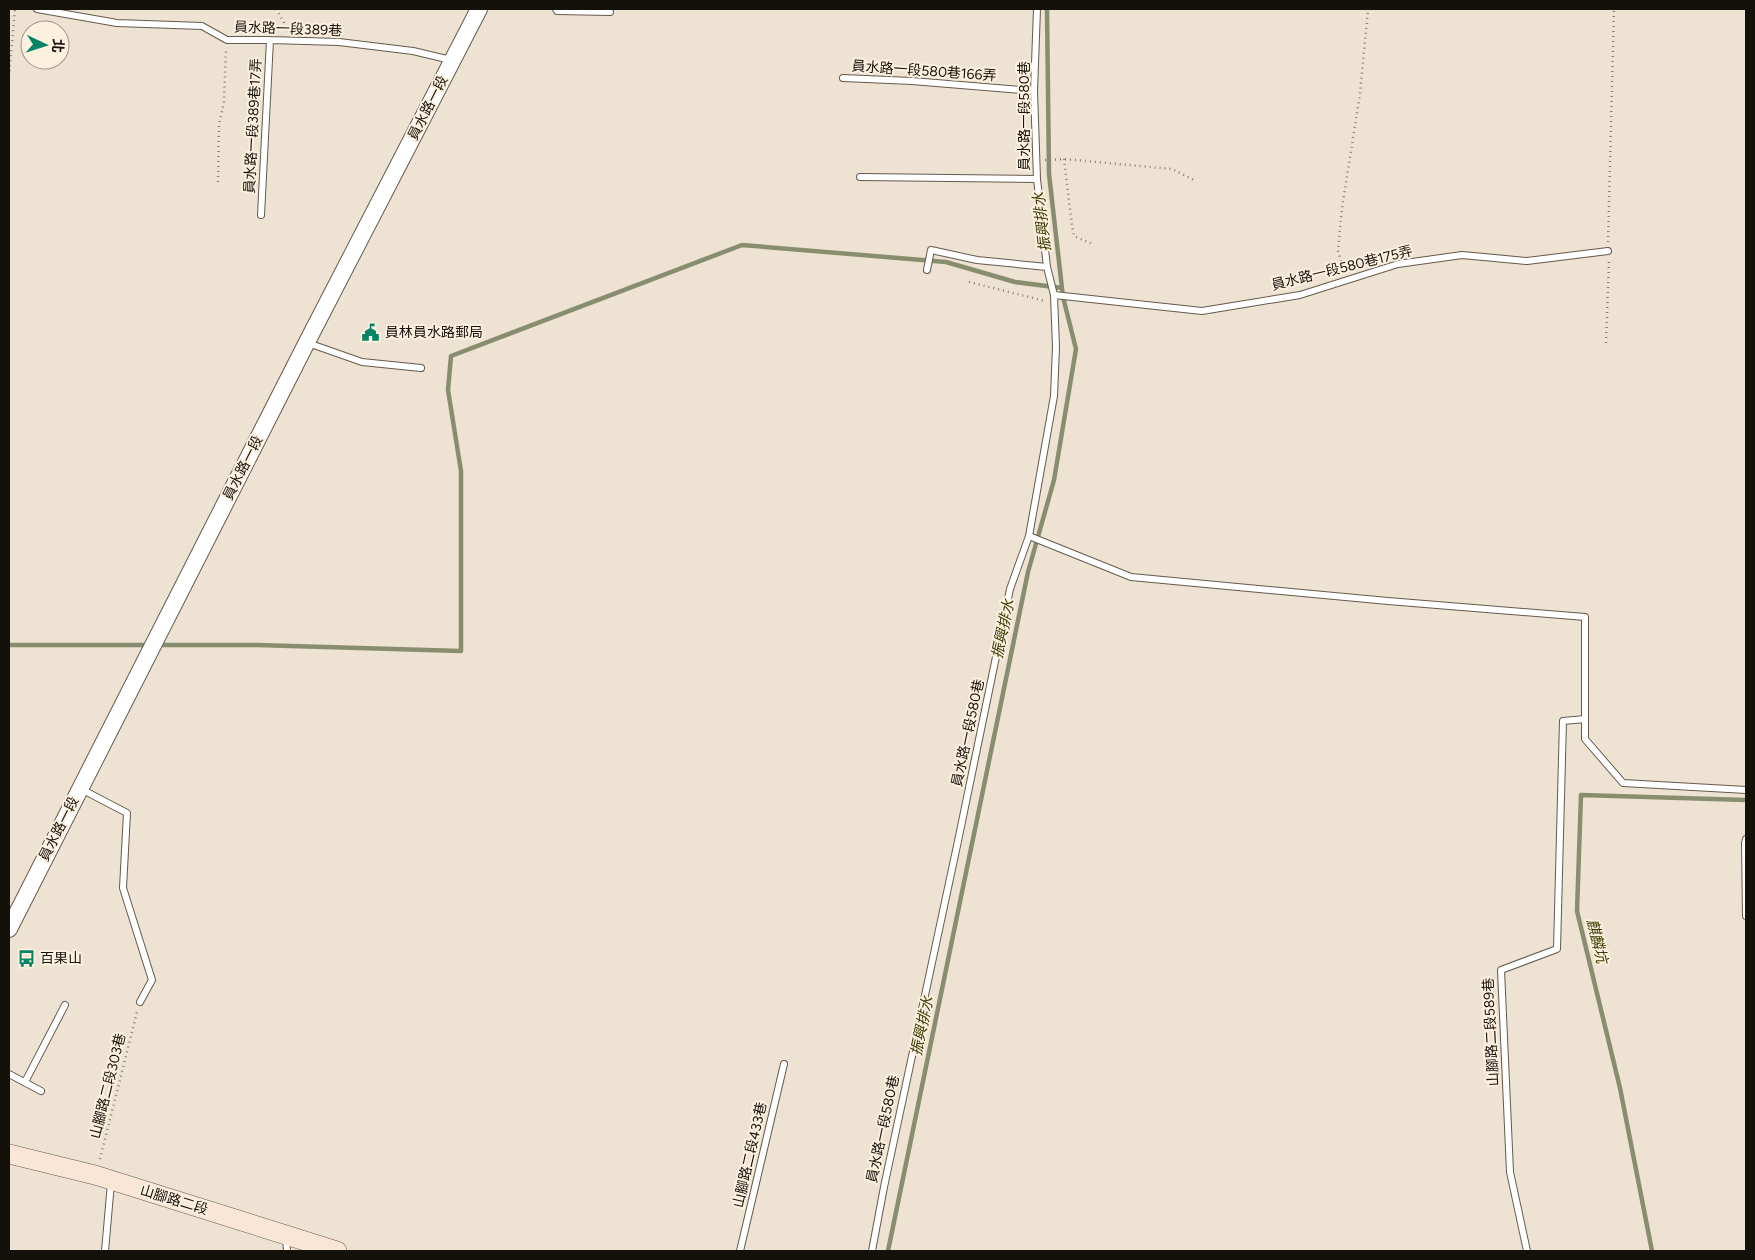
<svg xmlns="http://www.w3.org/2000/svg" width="1755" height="1260" font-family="Figtree,'Noto Sans TC',sans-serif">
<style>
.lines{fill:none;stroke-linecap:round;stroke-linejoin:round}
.stream{stroke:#898d70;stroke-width:4.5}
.service-casing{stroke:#645a4c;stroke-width:8}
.tertiary-casing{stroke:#645a4c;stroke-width:18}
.secondary-casing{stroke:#645a4c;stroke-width:20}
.path{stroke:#877f74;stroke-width:2.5;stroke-dasharray:1 4;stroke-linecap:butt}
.service{stroke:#fff;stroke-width:6}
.tertiary{stroke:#fff;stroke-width:16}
.secondary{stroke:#f9e6d7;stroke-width:19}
.labels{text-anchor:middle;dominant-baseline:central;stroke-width:4;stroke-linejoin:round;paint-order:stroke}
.street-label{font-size:14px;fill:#14100a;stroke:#fcf0df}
.poi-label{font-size:14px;fill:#14100a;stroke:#fcf0df;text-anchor:start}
.water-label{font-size:15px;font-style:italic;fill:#383b04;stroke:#fcf0df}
</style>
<rect width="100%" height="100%" fill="#eee2d2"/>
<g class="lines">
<!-- stream -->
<path class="stream" d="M9,645H150
M158,645H257L461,651V471L448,390L451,356L742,245L946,262L1015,282L1062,288
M888,1251L1028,572L1054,480L1076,349L1063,297L1049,174L1047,9
M1652,1251L1620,1088L1577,911L1581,795L1746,800"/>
<defs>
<path id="service" d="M37,9L117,23L202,26L227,40H270L339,42L413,51L451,60
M556,9L557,11L610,12
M843,78L912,81L1034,91
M860,177L1037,179
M261,215L270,40
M927,270L931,250L977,260L1047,267
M1054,295L1202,311L1300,295L1398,264L1462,255L1527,261L1608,251
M308,343L362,362L421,368
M1029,536L1131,577L1388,601L1585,617V739L1623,783L1746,790
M81,789L127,813L123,888L152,980L140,1002
M1746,839L1745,843L1746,916
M9,1074L41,1091
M25,1082L65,1005
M286,1238L287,1251
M105,1251L111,1183
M740,1251L784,1064
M872,1251L884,1187L958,841L1010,589L1029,536L1054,396L1056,347L1054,295L1047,267L1037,179L1034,91L1037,9
M1527,1251L1510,1172L1501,970L1557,949L1563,721L1585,719"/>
<path id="tertiary" d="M9,929L307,342L479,9"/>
<path id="secondary" d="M9,1154L95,1175L337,1251"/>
</defs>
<!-- service casing -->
<use href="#service" class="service-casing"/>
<!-- tertiary casing -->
<use href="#tertiary" class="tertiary-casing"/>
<!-- secondary casing -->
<use href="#secondary" class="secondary-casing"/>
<!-- path -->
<path class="path" d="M276,9L289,31
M9,76L15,9
M1064,159L1072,226L1074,236L1092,244
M1045,160L1064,159L1172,169L1194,180
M218,182L219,125L224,102L226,49
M1608,242L1614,9
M1344,271L1338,251L1342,208L1360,94L1368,9
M969,282L1045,301
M1606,343L1609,260
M100,1159L137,1012"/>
<!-- service -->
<use href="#service" class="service"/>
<!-- tertiary -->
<use href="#tertiary" class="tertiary"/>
<!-- secondary -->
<use href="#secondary" class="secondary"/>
</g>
<!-- icons -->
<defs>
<symbol id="civic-bare" viewBox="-9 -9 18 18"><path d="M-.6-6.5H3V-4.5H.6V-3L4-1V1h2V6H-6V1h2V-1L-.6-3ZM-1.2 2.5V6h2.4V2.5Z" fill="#068566" stroke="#fcf0df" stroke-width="2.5" paint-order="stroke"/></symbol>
<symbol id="bus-bare" viewBox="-9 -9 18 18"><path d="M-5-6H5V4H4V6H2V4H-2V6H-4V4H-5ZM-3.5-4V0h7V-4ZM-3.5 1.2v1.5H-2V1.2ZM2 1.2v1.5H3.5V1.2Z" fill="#068566" stroke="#fcf0df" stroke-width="2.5" paint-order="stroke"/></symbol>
</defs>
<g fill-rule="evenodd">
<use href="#civic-bare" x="358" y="320" width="25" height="25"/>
<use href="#bus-bare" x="14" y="946" width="25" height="25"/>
</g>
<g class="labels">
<!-- street labels -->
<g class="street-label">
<text transform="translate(288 29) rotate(2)">員水路一段389巷</text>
<text transform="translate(924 71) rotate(4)">員水路一段580巷166弄</text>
<text transform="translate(428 108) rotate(-63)">員水路一段</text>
<text transform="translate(1024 116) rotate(-90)">員水路一段580巷</text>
<text transform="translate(253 126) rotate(-87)">員水路一段389巷17弄</text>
<text transform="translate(1342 268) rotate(-14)">員水路一段580巷175弄</text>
<text transform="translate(243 468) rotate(-63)">員水路一段</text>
<text transform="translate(968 733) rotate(-78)">員水路一段580巷</text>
<text transform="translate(59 829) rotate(-63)">員水路一段</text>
<text transform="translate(1491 1032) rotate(-93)">山腳路二段589巷</text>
<text transform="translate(108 1086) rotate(-76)">山腳路二段303巷</text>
<text transform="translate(883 1129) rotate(-78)">員水路一段580巷</text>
<text transform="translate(750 1155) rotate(-77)">山腳路二段433巷</text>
<text transform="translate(174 1200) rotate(17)">山腳路二段</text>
</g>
<!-- poi labels -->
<g class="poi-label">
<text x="385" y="332">員林員水路郵局</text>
<text x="40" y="958">百果山</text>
</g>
<!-- water labels -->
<g class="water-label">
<text transform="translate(1042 222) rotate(-97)">振興排水</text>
<text transform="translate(1003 629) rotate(-78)">振興排水</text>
<text transform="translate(1597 941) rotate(76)">麒麟坑</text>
<text transform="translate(922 1026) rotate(-78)">振興排水</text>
</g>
</g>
<!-- border -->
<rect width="1755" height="1260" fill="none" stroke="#14100a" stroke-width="20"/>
<!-- north arrow -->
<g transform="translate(45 45) rotate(94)"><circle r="24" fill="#fcf0df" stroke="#9f968a"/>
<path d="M0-4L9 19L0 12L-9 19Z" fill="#068566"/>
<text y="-8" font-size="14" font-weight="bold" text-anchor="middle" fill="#14100a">北</text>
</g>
</svg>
